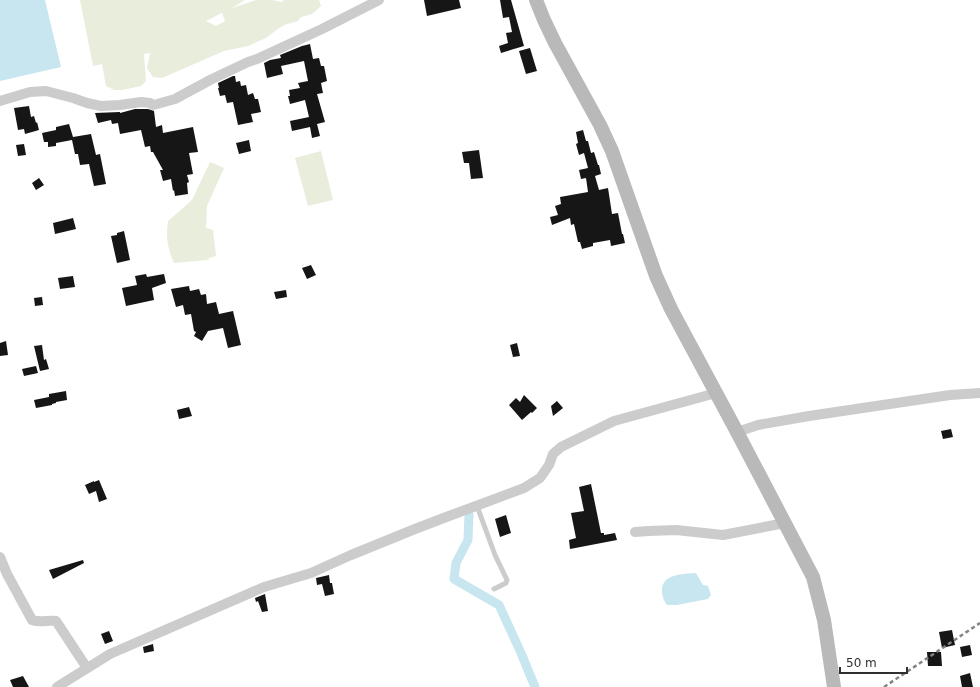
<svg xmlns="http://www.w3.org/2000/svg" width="980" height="687" font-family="'DejaVu Sans',sans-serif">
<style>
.green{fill:#e9eddc;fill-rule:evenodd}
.water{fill:#c7e6ef}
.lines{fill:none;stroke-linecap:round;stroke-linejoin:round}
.canal{stroke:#c7e6ef;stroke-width:9}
.building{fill:#161616}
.lane{stroke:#ccc;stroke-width:5}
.street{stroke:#ccc;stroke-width:10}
.secondary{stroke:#b9b9b9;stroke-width:14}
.rail{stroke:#848484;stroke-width:2.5;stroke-dasharray:4 3;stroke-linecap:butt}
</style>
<rect width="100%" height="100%" fill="#fff"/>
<!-- green -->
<path class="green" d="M80,0H245L232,8L256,0H272L282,2L284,0H319L321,6L312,14L301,17L298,21L284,25L275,31L266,38L248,46L224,51L162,78L153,77L147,68L150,53L144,54L146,81L141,86L122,90H114L106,86L102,64L93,66ZM222,13L225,21L216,26L206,21Z
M321,151L333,200L308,206L295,158Z
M210,162L224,168L207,206L206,228L213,230L216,256L209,258L208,260L174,263C167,246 166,239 168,221L192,200Z"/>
<!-- water -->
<path class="water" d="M0,0H45L61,67L0,81Z
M696,573L703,585L708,586L711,595L708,599L677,605H667C664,602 663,598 662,593C660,574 682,574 696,573Z"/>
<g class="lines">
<!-- canal -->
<path class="canal" d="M469,514L468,540L456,563L454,579L499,605L521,653L535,687"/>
</g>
<!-- building -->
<path class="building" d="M424,0H459L461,8L427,16Z
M500,0H511L524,46L501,53L499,46L508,43L506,33L512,32L509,17L503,18Z
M310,44L313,59L319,58L321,66H324L327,81L321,83L323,93L317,94L325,122L317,124L320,136L312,138L310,127L292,131L290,121L309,117L305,100L290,104L288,96H290L289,90L300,88L298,83L308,81L304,61L281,66L283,74L267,78L264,63L270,60L281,58L280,55L302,46Z
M530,48L537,71L526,74L519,51Z
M233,76H235L236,82L240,81L241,86L246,85L248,95L253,93L255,99H258L261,112L251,114L253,122L238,125L233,102L227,103L225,95L220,96L218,88H219L218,83Z
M29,106L31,117L34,116L36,123L37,122L39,130L25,134L24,129L18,130L14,108Z
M135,109H148L154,111L156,127L162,125L163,133L193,127L198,152L189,153L193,174L187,175L189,182L187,183L188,194L175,196L174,190L173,191L171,179L163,181L160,170H163L153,152H151L150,146L145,147L141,130L120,134L118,123L112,124L111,120L98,123L95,113L120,112V113Z
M69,124L73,137L91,134L96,155L100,154L106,184L94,186L89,164L80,165L78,154H75L72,140L56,143V146L48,147V142H44L42,133L56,130V127Z
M583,130L586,141H588L591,153L594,152L598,165H599L601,174L595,176L599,190L608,188L612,214L618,213L622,234H623L625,243L611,246L610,240L593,243V246L582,249L580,242H578L574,224L571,225L570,218L552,225L550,217L558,215L555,206L561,204L560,197L588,192L586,178L581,179L579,170L588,168L584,153L579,155L576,144L578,143L576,132Z
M249,140L251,151L239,154L236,143Z
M24,144L26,155L18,156L16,145Z
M479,150L483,178L471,179L469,163H464L462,152Z
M39,178L44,185L36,190L32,183Z
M73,218L76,229L55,234L53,223Z
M124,231L130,260L117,263L111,236L117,235V233Z
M311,265L316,275L307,279L302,268Z
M146,274L147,277L164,274L166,283L152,288L154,300L126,306L122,288L137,285L135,276Z
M73,276L75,287L60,289L58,278Z
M189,286L190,291L199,289L201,295L206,294L207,304L216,302L219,314L233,311L241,345L228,348L223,328L208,331L202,341L194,336L196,332L194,331L191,314L185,315L183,305L176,307L171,289Z
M286,290L287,297L276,299L274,292Z
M42,297L43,305L35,306L34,298Z
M6,341L8,355L0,356V343Z
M517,343L520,356L513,357L510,345Z
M42,345L44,360L46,359L49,369L40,371L34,346Z
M36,366L38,373L24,376L22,369Z
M66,391L67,400L56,402V403L52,404V405L36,408L34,400L49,397V394Z
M524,395L537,408L532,413L531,412L522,420L509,405L516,398L520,402Z
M557,401L563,408L553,416L551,406Z
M189,407L192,416L179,419L177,410Z
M951,429L953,437L943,439L941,431Z
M99,480L107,499L99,502L96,491L89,494L85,485L94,481V482Z
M591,484L601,533H604V535L615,533L617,540L570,549L569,540L576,538L571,513L584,511L579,487Z
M506,515L511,533L500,537L495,519Z
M83,560L84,563L53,579L49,570Z
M329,575L330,583H332L334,594L325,596L322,584L317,585L316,578Z
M265,594L268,611L262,612L258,601L256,602L255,598Z
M952,630L955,645L942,648L939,632Z
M109,631L113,641L105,644L101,634Z
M153,644L154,651L144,653L143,647Z
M970,645L972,655L962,657L960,647Z
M927,652H941L942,666H928Z
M970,673L973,687H962L960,676Z
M23,676L29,687H13L10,680Z"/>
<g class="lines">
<!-- lane -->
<path class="lane" d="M477,506L495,555L507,580L506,583L494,589"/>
<!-- street -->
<path class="street" d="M0,101L30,92L46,91L73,98L87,103L101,106L120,105L141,102L150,103L153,105L157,104L175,99L212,79L248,62L257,59L322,29L379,0
M737,432L758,425L809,416L950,395L980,393
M635,532L649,531L676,530L723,535L785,523
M0,557L7,574L32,620C40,623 47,620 56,621L87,668
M57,687L110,654L264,587L311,573L351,555L415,529L449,516L524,488L540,478L549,465L553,454L561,447L614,421L716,393"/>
<!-- secondary -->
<path class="secondary" d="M536,0L544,20L555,43L600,125L612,151L656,276L671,309L737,432L813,577L824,620L834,687"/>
<!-- rail -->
<path class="rail" d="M884,687L980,623"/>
</g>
<!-- scale -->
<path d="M840 667v6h67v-6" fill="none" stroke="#2f2f2f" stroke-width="2"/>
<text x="846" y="667" font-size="12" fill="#2f2f2f" stroke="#ffffff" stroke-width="3" paint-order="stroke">50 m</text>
</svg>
